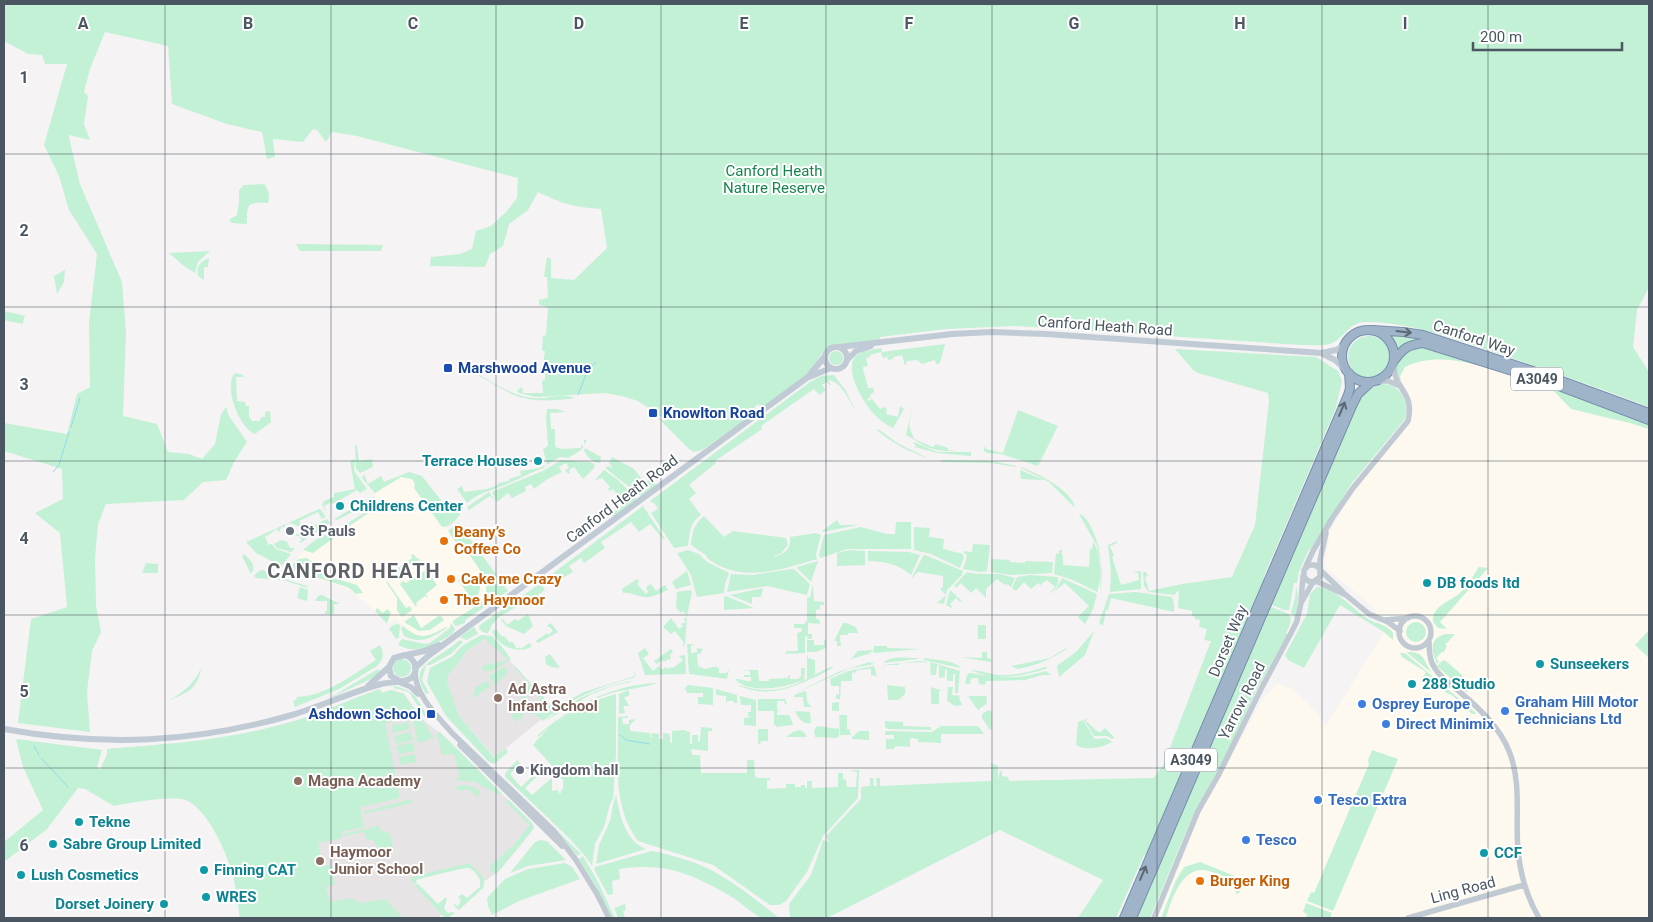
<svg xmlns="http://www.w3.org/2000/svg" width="1653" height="922" font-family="Roboto,sans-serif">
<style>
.commercial{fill:#fdf9ef}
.education{fill:#e6e4e5}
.green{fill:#c3f1d5}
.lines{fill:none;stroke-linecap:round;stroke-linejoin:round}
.stream{stroke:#90daee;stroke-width:1}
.trunk-casing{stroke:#7690ad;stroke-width:10}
.tertiary{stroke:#c1cad2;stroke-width:5.5}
.secondary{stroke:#c1cbd6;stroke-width:6}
.trunk{stroke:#9fb4c9;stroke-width:8}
.oneway{stroke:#5b6976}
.grid{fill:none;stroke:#4a5661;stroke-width:1;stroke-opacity:0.55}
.transit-dot{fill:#1a4fb4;stroke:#fff;stroke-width:2}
.culture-dot{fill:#0f9aa8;stroke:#fff;stroke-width:2}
.worship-dot{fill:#6b7280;stroke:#fff;stroke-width:2}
.food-dot{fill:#e8710a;stroke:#fff;stroke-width:2}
.education-dot{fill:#8d6e63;stroke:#fff;stroke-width:2}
.shop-dot{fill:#3f7fe0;stroke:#fff;stroke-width:2}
.labels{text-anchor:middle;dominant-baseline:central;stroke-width:4;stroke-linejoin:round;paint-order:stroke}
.shield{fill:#fff;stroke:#808990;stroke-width:1}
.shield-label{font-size:14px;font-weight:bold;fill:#4a5661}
.park-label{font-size:15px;fill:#17864f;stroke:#fff}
.street-label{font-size:15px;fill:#4a5661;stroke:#fff}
.transit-label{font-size:15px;font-weight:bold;fill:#164399;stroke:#fff;text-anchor:start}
.culture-label{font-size:15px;font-weight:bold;fill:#0d838f;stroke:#fff;text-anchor:start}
.worship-label{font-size:15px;font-weight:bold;fill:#5b616d;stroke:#fff;text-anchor:start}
.food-label{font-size:15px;font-weight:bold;fill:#c56008;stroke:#fff;text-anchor:start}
.education-label{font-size:15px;font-weight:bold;fill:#785e54;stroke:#fff;text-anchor:start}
.shop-label{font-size:15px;font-weight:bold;fill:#366cbe;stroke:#fff;text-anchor:start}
.district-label{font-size:20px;font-weight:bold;letter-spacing:1px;fill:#5f6368;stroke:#fff}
.grid-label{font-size:16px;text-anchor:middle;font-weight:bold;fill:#4a5661;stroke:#fff;stroke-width:4;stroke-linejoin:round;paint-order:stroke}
</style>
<rect width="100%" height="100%" fill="#f5f3f3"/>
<!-- commercial -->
<path class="commercial" d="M1423,347L1549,386L1591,415L1630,423L1649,429V630L1636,645L1649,658V918H1158L1201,813L1262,700L1277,684L1292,689L1309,704L1326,726L1384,632L1374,608L1325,567L1326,554L1330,531L1348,501L1364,479L1409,425L1413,414L1412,402L1407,390L1398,378L1397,367L1399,361L1405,354L1411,350Z
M401,477L412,479L442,527L469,537L508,591L464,620L429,635L421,637L412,633L395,619L387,624L366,603L353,593L351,590L289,569L304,549L378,504L373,495Z"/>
<!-- education -->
<path class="education" d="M486,639H490L554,709L495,757L459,716L447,682L448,676L468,650Z
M380,689L382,693L391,690L404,694L422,719L446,738L533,825L534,828L517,850L497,873L485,881L470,865L410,879L442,914L438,918H400L333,914L221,808L100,770L107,754V749L203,741L240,735L296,721Z"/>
<!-- green -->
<path class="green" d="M4,4H1649V287L1637,310L1633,347L1649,372V407C1597,387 1544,369 1491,351C1451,338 1412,323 1369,322C1350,321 1348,333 1334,342C1326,347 1310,345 1301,345L1015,326L946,329L880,337V340L831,345C821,351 817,363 809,372C795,385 778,396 762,408L758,404L754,408L755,414L702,450L694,452L689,449L656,416L664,421L666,420L638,401L622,396L605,393L536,397L519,393L517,390L522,387L523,393H543L542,381L545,380V363H543L545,351H542L543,336L546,335L548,307L539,305V300L548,298L547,277H544L547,257L551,259V278L574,280L607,248L601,209C575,207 562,204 538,192L528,210L509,224L503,246L490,254L485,267L430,266L431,257L460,254L472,249L476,231L491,226L507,211L517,198L518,178L357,136L332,132L326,142L317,130L313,129L303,142L273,139L275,157L267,159L262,132L227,124L172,104L168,46L105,32L90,69L84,92L88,96L84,124L90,140L69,135V137L80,184L122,282L126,332L123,416L157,424L168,452L189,454L202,459L215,444L221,414L226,407L229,416L247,442L234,462L226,480L203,482L184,500L106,504L98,524L95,558L96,605L101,632L92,651L87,692L90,732L18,723L31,619L67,607L60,533L35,513L63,499L62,469L4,451V423L67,434L77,394L90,387L89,323L97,254L69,210L59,176L44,145L67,64H45L42,55L28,54L4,41Z
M264,184C269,189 270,196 268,203C247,202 247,203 247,224L232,223L229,220L237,215L239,203V190L244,185Z
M296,244L383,245L381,251H300Z
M210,251L198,262L195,273L184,266L169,253Z
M209,258L208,267H204V280L198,276C196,267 200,262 209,258Z
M65,270L64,282L57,294L54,276Z
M4,311L26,316L24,317L23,324L4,320Z
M1388,334L1418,337L1592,397L1410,343L1397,350L1393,341L1387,335Z
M1348 357a21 21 0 1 1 42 0a21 21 0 1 1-42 0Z
M945,344L940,363L936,364L935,360L922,364L917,360L907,361L905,366L902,355L893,357V359L888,360L887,357L900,352L883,358L881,352L870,355V357L866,358L868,366L863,367V369L868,388H873L874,392L870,395L871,397L867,399L868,401L872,399L880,409L884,407L887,409L886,414L898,417L900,406L904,409L893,428C887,425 879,420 874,414C864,404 844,370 855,357C861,350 873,350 881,348L882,352Z
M1423,347L1430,349L1504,372C1472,364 1437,351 1405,367L1400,376L1401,382C1388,365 1407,349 1423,347Z
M1175,349L1316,357L1338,371L1342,381L1336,408L1264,576V581L1147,855H1144L1116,918H1078L1103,880L1000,830L827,918H790L789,904L811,875L823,840L829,842L826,836L861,799V787L870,786V778H873L874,786H877L876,778H880V786L991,781V763L998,766V780L1000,771L1004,772H1002V776L1008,777L1009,781L1153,778L1163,766L1211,641L1204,640L1207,629L1199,627L1200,620L1195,619V617L1192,616V611L1178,608L1179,590L1174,595L1149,592L1144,586L1143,572H1146L1148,576L1145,577L1149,591L1182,584L1232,577L1255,525L1269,401L1268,393L1198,373L1193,370Z
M829 358a7 7 0 1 1 14 0a7 7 0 1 1-14 0Z
M235,373L243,375L244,377H236L237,401L245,402L246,406H249V417L252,421H260L261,417H265V412L270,411L271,422L255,434C239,428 223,386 235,373Z
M476,373C494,383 512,396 533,398C546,400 562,392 575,398C553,401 530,403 510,393C499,388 489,381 479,376Z
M834,375L846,391L855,409C848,399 842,382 828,380L831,385H830L827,382L822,385L826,390L820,395L814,389L761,426L762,429L715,461L716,463L689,485L696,493L689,499L701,515C689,523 690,534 688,546L674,548L651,513L658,509L655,504L650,501L810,382L821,376Z
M1380,384C1400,383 1410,401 1405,419L1352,483L1311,549H1309L1299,572L1297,583H1294L1289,610H1284L1270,604L1356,402L1363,393Z
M1549,386L1649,423V429L1630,423L1571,409Z
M547,409H557L565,412L550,413L551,429H555V447L561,449L581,448V446L584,445V440H587L581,450L568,458L560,457L547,465L543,449L548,446L546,418Z
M912,409L909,426L914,439L933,447L936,444L948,448V450L957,451C932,452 927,447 906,435Z
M1018,410L1058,426L1038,466L1001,454L987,453L984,451V446L986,449L1003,453Z
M878,429L899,444L930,459C910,452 893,444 877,430Z
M914,442L937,452H971V456L937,453L915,447L916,445L913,443Z
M355,445H357L359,461L372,459L373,467L360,473L356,469Z
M585,448L601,457L600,463C593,464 588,456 584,451Z
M612,457L634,469L645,483L651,478L656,485L641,496L605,468L608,466L613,468L609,463Z
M355,459L354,471L367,489L360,493L357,490L333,504L332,502L324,506L328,515L322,505L324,501L334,497V493L355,489L350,461Z
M561,460L590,462L594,464L595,467L583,479L574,467L569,470L570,473L568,474L565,470L569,468L566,463L559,467L562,472L546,480L534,489L531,484L525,487L526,491L512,498L508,493L497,502L492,492L545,470Z
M943,460L992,461L1016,466V467L991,463L940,462Z
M545,465L544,468C531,472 520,479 507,484C494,490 479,492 467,503L457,489L462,486L464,492L487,489L498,485V483L509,481V479L521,475L520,471L540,468Z
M1021,467C1036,473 1073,490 1075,508L1049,482L1021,468Z
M604,470L617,479L637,499L614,517L611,514L624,504L613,489L610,491L608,489L610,487L602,478L595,480Z
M1020,470L1044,480L1021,479Z
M409,472L422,476L451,513L464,505C462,513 453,527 442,527L414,488L415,484L412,479L401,477L375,493L362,478L364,474L368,484L381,476L384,482Z
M489,492L495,501L490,496L469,510L467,507Z
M374,497L376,500L372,502L337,520L334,519L367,500Z
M378,504L381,509L380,510L377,507L348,527L346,524Z
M643,506L665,539L664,540L650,524L639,532L631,522L601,542L605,548L584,563L581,558L569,566L573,572L554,583L551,579L542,585L545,590L535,597L537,599L532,602L529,599L499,617L491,626V627L488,633C484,633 481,632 479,628L480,625L528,592Z
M319,509L321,510L326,517L322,519L318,512L299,521L307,538L301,543L299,542L302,540L299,536H295L302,530L300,527L290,523L285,525V527H281L279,533L277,529L265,537L268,544L267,545L272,544L276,549L291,554L281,566L256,553L246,542Z
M1079,514C1085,516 1087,520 1090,525C1101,546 1104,569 1100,592L1101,562L1097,546Z
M704,516L724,537L733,531L786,538L788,545L781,553L774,556L775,557C786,552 791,550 790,537L816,533L821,535L816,554L817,559C780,570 741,584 707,558V556L691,545C692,533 694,524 704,516Z
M327,519L330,523L309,537L306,532L307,526L312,523L313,526Z
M837,520L840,525H858L823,532L822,531Z
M896,522H911V549H847L821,558L819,556L824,535L861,527L887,534H895Z
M459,523L508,591L465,620V623L456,626L453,623V621C462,614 478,607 484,597C494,582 469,555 460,543L457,544L448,531Z
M343,525L347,528L313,553L303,550L314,541Z
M914,527L930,528L929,537L944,539L943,549L963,554L964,558L960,568L931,554L914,550Z
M281,540L287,542L290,548H295L291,552L277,548L274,544Z
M1117,541V543L1110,546L1114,556L1112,557L1121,585L1139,580L1138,573H1132L1140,571L1141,572V589L1110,592L1111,573L1108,545Z
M1093,542C1102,554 1102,578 1097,592L1073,580L1054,574L1056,553L1059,554V550H1062V555L1063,556V565L1089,567L1090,549H1092Z
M973,544L990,545L987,571L980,572L963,569L967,556L963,551L972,552Z
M688,550L699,554L707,562L729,573L725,584L724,593L697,597L691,575L677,553Z
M850,550L865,551V565L837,566V553Z
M868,551L909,552L920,555L911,575C899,564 883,561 868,561Z
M244,554C250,560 257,565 251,574L242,556Z
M413,554L418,559L419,558L421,562L420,563L418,560L397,575L398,578L397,579L390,569L392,568L394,571L412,558L411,555Z
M925,555L963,571L962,575L947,590L944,604L937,603L946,595L940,589L943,587V576L918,572L911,579L923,556Z
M307,558L334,578L357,585L363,593L355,594L352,590L347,587L293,570V564L298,559Z
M991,559L1010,560V562L1025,563V561L1053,562L1052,573L1011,575L991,572Z
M818,561L811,582L797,568V567Z
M146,563L158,564V573H142Z
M424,566L437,585L426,594L428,598L425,596L416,603L417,606L416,607L400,584L403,581L406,583L425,571Z
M1479,567L1488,568L1440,622L1447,629L1438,628L1433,622C1431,606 1451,601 1460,593C1468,585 1473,576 1479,567Z
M792,569H794L810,584L807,595L767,586L727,592L731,574L752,575Z
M263,570L275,576L307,586L308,588L283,580L256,578L254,576L259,571Z
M687,571L691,585L676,589L672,582Z
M967,572L977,574H1000L1015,578L1011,587L1007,584L1005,585L997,579L986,589V639H978V625H986V598L976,588L971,593L961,583L956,588L954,586Z
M469,573L477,576C484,590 478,600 464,605L459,600L468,594L458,580Z
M1030,575L1058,577C1059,585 1055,590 1049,594L1055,587L1047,580L1041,584L1042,586L1038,583L1031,589L1024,582L1016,591L1012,588L1017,577Z
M1062,578L1097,594L1093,609L1085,624L1078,617L1089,606L1065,583L1055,591Z
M637,579L639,582L637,584L646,594L648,592L646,587L651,584L656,591L665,585L668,590C661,593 652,598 644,597C636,596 631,592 623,593L622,589Z
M387,581L406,608L410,606L412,610L402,617L397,610V598L386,582Z
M813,584L814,601L824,602V605H820V609L816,610V619H819L820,624L808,623V634H812V639H808L807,636H805V653L785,654L787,651H798L797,633L801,632L802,628H794V624H805V622L807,621V598L810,597Z
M300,587L308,590L307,601L297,598Z
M1296,587C1300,595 1297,609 1295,619L1291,612L1295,598Z
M1317,587C1338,588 1353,611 1370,620C1379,625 1387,624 1393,633V640L1384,632L1340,605L1304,668L1288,660L1285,655L1307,614L1310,594Z
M763,588L761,597H752V604L730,595Z
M690,590L692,592L687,616L685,645L682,646L684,643L675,631L671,634L663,627L671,618L679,629L683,626L681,624L686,622L684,619L687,616L683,611L681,613L676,608L677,592Z
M950,590L962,601L960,602L956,598L950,604L953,609L946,605Z
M1136,592L1172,597L1174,604V612L1111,598L1108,610H1106L1103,626L1099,623L1109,594Z
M322,595L340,604H334V614H325V611H327V601H315L318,596Z
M724,596H726L754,608L724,610Z
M1269,606L1289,614C1293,620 1289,627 1286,633L1288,634L1256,691L1222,764L1191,820L1150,918H1136Z
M377,608L383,613L387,609L391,612L387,624L375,611Z
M528,614L533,626L524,634L506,626L501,620L503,619L507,625L515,619L518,621Z
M414,615L421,628L440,615L444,620L430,630L419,631L404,622Z
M1406 632a10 10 0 1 1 20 0a10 10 0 1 1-20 0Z
M451,623L455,629L453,633C439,643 414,657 398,644L402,639L425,644L430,643L450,628Z
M551,623L558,632L538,643L536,641L547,633L548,635L553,631L550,627H548L547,626Z
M843,623H846L856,627L858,633H848V635H840L841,646H837V641H834Z
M398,624L400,625L399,638L396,639L389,629L393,625Z
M403,626C420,641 428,637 446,627L447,628C432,637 423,645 404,636L401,628Z
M474,627L478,634L466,640L460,637Z
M492,629L494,631L496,629L502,637L504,636L510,643L512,641L517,649L520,647L521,649L529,643L532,646C518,656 495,645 492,629Z
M1649,630V658L1635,645Z
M1094,631L1085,655L1059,677L1057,666L1077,651Z
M1445,634H1455L1445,645L1447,646L1444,652H1442L1436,658L1439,662L1437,664C1431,651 1429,639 1445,634Z
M481,635L492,636L503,648L511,659L492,671H484L481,668L485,665L509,660L485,639L468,650L448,676L447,682L459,716L494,757L506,748L508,752L494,764L489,762L446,716L427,682L430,668L453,656L462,646Z
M460,640L463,642L451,654L430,665H426L422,680L429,693L426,694C412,672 422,666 441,654C447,650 454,645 460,640Z
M807,640H814V645H824V640H826V648L816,652H807Z
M687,644H696L691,645V653L697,652V648L703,649L700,654H697L698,666L705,669L717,666L716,668H719V673H726L729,670L727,679L689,674Z
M380,645C384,653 384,660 377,666L339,689L295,707L293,701L296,700L297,697C326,696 352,675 376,660L370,651Z
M874,646H887V648L921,649L874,653L873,651L870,652L871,653L851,659L858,651L874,650Z
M645,648L649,654L643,658L653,671L659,666L662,670L666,667L668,669L671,667L673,668L683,660L679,656L685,655L686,674L645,675L638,653Z
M1066,648L1067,649C1051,659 1036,666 1017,669L1011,666L1050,658Z
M671,649L673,651L670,655L671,659L670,660L668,659L664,662L662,660L657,664L654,661Z
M982,652H987V658L991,659V662L960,657L982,658Z
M1406,652C1425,651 1423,660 1432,673Z
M807,653L808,658L815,660V674L807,679Z
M1400,653H1405L1477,714H1472L1453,696L1445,692V689L1423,677L1426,672L1402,657Z
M550,654L560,668L551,667L546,664L545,657Z
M918,658V659L883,663C891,655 907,658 918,658Z
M924,658C935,660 954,660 961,668L924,660Z
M393 668a9 9 0 1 1 18 0a9 9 0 1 1-18 0Z
M1443,660L1446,661L1462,675L1464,682L1474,685L1475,687L1471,689L1469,688L1470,686L1466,683L1463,687L1469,691L1466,692L1439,668L1437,666Z
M920,661L930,662L960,671L958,693H955V674H953V681H947V670L945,669V677L939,678V666L937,665L936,675H931L930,662L899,663V665H884V669L883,665Z
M870,662L874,664L848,669L796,693L838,672Z
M515,666L554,709L572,697L573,698L584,692L632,677L635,675V670L636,675L633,678C600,686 570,699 543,721L535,714H530L527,705L530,702L533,705L541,699L532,689L525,696L528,699L525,701L519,694L530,685L514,667Z
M833,666L831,669C802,684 770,701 737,685C745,686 754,690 763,690C793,691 809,676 833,666Z
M874,666L877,676L871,675V669L857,670L856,672L852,673V681H841L840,699H836V695L839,694V686H831L830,679L848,671Z
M504,667L507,668L506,675L495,685L490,678V675Z
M1045,667L1048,668C1025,676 994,682 971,670C980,670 989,674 998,675C1015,676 1030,672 1045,667Z
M201,668C199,688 186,694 169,700C184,692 194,684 201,668Z
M801,668H805L804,680C787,687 751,695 736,680V679C742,679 745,682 751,681V677H744V675H750V671L743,670H758L759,681H769V679L788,678L789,675H790V679H798L801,676Z
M378,669L381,672L371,679L328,699Z
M1046,671L1051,675H1042L1025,680L986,681L985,685L979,684L978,678H971L970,684H965L967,675L970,673C998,678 1018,680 1046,671Z
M487,681L492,687H489L474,698L475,687Z
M631,681V682L615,685L592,694L545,721C569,701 600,687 631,681Z
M657,683C644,688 624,689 608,694C582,703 559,720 538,737L537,736C570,707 613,684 657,683Z
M688,685L713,688V705L698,704V697H703V693H687L685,688Z
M887,685L905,687V694L898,700H888Z
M394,686C416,690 418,700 428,718L426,719L409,692L394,688Z
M931,687L942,691H939V704H931Z
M948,687H953L952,694L954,696L956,695L960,696L959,698L962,705L955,706L947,701Z
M380,689L382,693L391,690L404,694L434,738L418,743L412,717L385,723L400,798L360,807L364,827L341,832L342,838L318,843L323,866L332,865C333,871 333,877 335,884L326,887L330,902L352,898L359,903L385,899L403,918H240C237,901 236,882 230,866C223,845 206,809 186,800C175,795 126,803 114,806L85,789L78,788L47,829L4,862V842L43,810L23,767L16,739L102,750L97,767L100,770L107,754V749C172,744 231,740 294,721C324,713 351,698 380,689Z
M716,689L737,695V703H734V701H727L726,705V696L716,695Z
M629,690V696L624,697L629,706H623L625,713L619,714V694Z
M806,691L807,701L811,707H804L803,697H793L796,694Z
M616,694V753L613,799L610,804L604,827L595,844L592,866L585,856L570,839L505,777V774L517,760L520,763L510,774L521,787L534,775L536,777L525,788L532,795L554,776L552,780V791L558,790L559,793H561V790L563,789V779H560L556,770L533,745C552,721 586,702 616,694Z
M740,696L756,700V726L744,725V718L752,717L748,716V712H751V705H741Z
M968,696H986L987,703L978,710Z
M758,699H785L787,704H785L784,701H777V710L781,711H777V715H789L793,724L792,725L777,727L774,724V711H758Z
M839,702V715H847V729H849L851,735H840L839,711H832V703Z
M522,705L524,715L516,722L511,716Z
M989,710L992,712V729L990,730L982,718V714Z
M795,711L810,712L811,723C803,725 798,718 795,711Z
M628,716V718H622L623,724H629V720L636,719L630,725V731L650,733L651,740L652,733L659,734V739H663V733L670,734V743H672V731L685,730L686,731L690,732V744H692V735H698V741H700L701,727L712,728V731H708V751L691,749L692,755H700L701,773H747V760H754L755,777L758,778H770V780H767V789L786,788V784H795V787H801V785H805V788H807V781H812V788L838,787V773H843V779L846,780L847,787H856L857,772L852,771V770H859L858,798L823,836L807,872L786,901L779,905H770L713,865L638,841C611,805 619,759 618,717Z
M1088,718L1086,721L1098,732H1101L1105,728L1115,738L1112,739L1107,736H1094L1084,720Z
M1083,720L1094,738L1096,739L1106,738L1112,742C1102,748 1086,751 1076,745L1078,722Z
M885,721L903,722V726L931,727V730L888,729L885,727Z
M409,722L410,729L393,733L392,725Z
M817,726L839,729V736L837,738L815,737L814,731Z
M941,726H976L979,727L984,734H941V743L918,742V739L910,738V747L895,746L894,749H886V739H894V735H885V731L932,732Z
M758,729H768V741H761L760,744L758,743Z
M800,730L804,732L807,737H786L793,732Z
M859,731H869V740L852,739V737Z
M411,732L413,740L396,744L394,736Z
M440,732L501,793L499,795L475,782L456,780V779L460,777L454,754L442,755L437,734Z
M413,743L415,751L398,754L396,746Z
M1372,750L1398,759L1333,911L1307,901L1311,892L1314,893L1369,764L1368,760Z
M415,754L416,762L400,765L399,757Z
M505,781H506L581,854L577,856L564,840Z
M462,785L470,786L480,790V795L476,796L469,789L459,791L455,787Z
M616,795C620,815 625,841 646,849L596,864L599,845L610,821L613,805Z
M411,799L412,803L364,814V812Z
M509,800L532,823L534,828L497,873L491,872L490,866L512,847L530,825L506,802Z
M379,826L381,831L390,833L394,851L381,854L373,840L366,839L364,832L344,836L343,834Z
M541,840L547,841L566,860L528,866L510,873L535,842Z
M652,851C672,855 693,861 711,870C734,882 759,902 779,918C774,918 768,919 763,918C755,916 740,902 732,897C692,874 666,862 619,869L620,879L612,881L613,894L608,895L594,869L595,867Z
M583,856L598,882L615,918H611L598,890L579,859Z
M1200,862L1235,876L1241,884L1240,892L1237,894C1234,890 1234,884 1230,880C1226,876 1218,874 1212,872C1184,861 1172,897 1166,918H1161L1175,882L1184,867Z
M469,863C477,871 488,877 483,888L459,910L454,906V904L458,906L461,900L458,897L462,894L467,898L480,887V880C478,876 474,870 469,868C465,867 423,878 416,880L417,883L414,884L409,878Z
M565,863L572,867L580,879L519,901L492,915L488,906L487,898L505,879L528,869Z
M418,884L438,904L446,897L447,899L444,908L448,913L453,912L455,913L448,918H445L414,885Z
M1306,903L1332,913L1330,918H1306L1307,914L1303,912Z
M625,904L626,910L623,911L625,918H618L614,908Z"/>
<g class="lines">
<!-- stream -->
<path class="stream" d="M578,395L587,372L596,362
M71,427L80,398
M53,472L59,465L69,432
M620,735L626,740L650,744
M34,746L39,755
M42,759L68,787
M812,918H813"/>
<defs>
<path id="trunk" d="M1342 356a26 26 0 1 1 52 0a26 26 0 1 1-52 0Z
M1373,330L1403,332L1423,335L1548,376L1649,413
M1394,361C1403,348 1408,345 1423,343L1551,383L1649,420
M1124,918L1348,395L1350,388L1349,373
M1132,918L1352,406L1358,394L1371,382"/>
</defs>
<!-- trunk casing -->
<use href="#trunk" class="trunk-casing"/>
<!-- tertiary -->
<path class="tertiary" d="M1378,381H1388L1400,386
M1306,566L1313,551L1333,517L1353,488L1408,421C1415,390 1393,390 1394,364
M1319,568L1315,565H1309L1304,570V577L1308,581L1313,582L1320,577V560L1326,533
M1320,570L1343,592
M1314,582H1318L1346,595L1369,614L1388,622L1400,631
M1301,601L1303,576
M1399 632a16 16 0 1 1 32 0a16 16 0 1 1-32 0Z
M1385,620L1408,618
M1429,640C1429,648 1429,656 1432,663C1438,676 1450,684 1461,693C1480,709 1500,728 1509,751C1522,783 1515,817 1518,850C1520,875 1527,897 1539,918
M415,672C415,695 438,717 452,733L554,831L576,860L597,894L609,918
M399,682L411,687L418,694
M460,745L562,846
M1154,918L1198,811L1218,776L1261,689L1291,633L1297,621L1301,603L1313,582
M1408,918L1524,885"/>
<!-- secondary -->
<path class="secondary" d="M839,347L952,334L992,332L1046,334L1322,353L1336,350L1345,345
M825 358a11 11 0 1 1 22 0a11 11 0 1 1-22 0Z
M1323,354L1335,360L1346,370
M847,360L856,351L871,346
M809,377L831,368
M406,655L424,651L439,645
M415,668L428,656L808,377L825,356
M368,686L389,667
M4,729C104,747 194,743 292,715C322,706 351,692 381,684C392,681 420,685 415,665C414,660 410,657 405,655L394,658L389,667L391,676L400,681"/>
<!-- trunk -->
<use href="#trunk" class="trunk"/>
</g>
<!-- one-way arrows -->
<defs><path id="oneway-shaft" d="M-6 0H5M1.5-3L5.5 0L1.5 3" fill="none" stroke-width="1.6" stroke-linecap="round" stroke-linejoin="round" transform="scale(1.25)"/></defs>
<g class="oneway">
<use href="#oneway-shaft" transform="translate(1404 332) rotate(7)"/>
<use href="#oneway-shaft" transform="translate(1342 409) rotate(-67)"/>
<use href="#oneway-shaft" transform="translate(1143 873) rotate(-67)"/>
</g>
<!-- grid -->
<path class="grid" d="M165,4V918M331,4V918M496,4V918M661,4V918M826,4V918M992,4V918M1157,4V918M1322,4V918M1488,4V918M4,154H1649M4,307H1649M4,461H1649M4,615H1649M4,768H1649"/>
<!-- markers -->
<g class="transit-dot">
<rect x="443" y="363" width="10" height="10" rx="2.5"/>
<rect x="648" y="408" width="10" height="10" rx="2.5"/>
<rect x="426" y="709" width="10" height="10" rx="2.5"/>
</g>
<g class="culture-dot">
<circle cx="538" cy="461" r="5"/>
<circle cx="340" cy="506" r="5"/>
<circle cx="1427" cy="583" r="5"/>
<circle cx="1540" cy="664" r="5"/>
<circle cx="1412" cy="684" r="5"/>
<circle cx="79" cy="822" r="5"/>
<circle cx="53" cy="844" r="5"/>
<circle cx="1484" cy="853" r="5"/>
<circle cx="204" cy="870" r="5"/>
<circle cx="21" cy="875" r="5"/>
<circle cx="206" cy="897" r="5"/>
<circle cx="164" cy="904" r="5"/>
</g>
<g class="worship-dot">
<circle cx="290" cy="531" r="5"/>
<circle cx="520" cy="770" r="5"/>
</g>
<g class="food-dot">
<circle cx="444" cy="541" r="5"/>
<circle cx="451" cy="579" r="5"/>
<circle cx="444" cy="600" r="5"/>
<circle cx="1200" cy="881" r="5"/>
</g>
<g class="education-dot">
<circle cx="498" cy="698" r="5"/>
<circle cx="298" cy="781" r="5"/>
<circle cx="320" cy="861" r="5"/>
</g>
<g class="shop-dot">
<circle cx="1362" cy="704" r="5"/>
<circle cx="1505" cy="711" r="5"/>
<circle cx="1386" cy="724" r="5"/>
<circle cx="1318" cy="800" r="5"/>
<circle cx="1246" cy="840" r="5"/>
</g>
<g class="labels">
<!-- shield labels -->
<g class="shield">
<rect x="1511" y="367.5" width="52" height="23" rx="4"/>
<rect x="1165" y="748.5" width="52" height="23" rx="4"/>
</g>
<g class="shield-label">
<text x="1537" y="379">A3049</text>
<text x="1191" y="760">A3049</text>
</g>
<!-- park labels -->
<g class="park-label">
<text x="774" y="171">Canford Heath<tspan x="774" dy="17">Nature Reserve</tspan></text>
</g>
<!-- street labels -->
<g class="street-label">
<text transform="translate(1105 326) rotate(4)">Canford Heath Road</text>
<text transform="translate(1474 338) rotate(18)">Canford Way</text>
<text transform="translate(622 499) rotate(-37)">Canford Heath Road</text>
<text transform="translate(1228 641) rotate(-67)">Dorset Way</text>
<text transform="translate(1242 701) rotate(-63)">Yarrow Road</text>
<text transform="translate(1463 890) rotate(-15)">Ling Road</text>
</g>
<!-- transit labels -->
<g class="transit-label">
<text x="458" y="368">Marshwood Avenue</text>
<text x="663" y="413">Knowlton Road</text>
<text x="421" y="714" text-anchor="end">Ashdown School</text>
</g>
<!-- culture labels -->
<g class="culture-label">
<text x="528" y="461" text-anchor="end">Terrace Houses</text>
<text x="350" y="506">Childrens Center</text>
<text x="1437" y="583">DB foods ltd</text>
<text x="1550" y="664">Sunseekers</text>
<text x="1422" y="684">288 Studio</text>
<text x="89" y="822">Tekne</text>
<text x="63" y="844">Sabre Group Limited</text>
<text x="1494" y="853">CCF</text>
<text x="214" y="870">Finning CAT</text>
<text x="31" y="875">Lush Cosmetics</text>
<text x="216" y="897">WRES</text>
<text x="154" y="904" text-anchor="end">Dorset Joinery</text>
</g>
<!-- worship labels -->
<g class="worship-label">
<text x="300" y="531">St Pauls</text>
<text x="530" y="770">Kingdom hall</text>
</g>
<!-- food labels -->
<g class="food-label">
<text x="454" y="532">Beany’s<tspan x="454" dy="17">Coffee Co</tspan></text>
<text x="461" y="579">Cake me Crazy</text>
<text x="454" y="600">The Haymoor</text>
<text x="1210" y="881">Burger King</text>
</g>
<!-- education labels -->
<g class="education-label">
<text x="508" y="689">Ad Astra<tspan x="508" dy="17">Infant School</tspan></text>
<text x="308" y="781">Magna Academy</text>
<text x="330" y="852">Haymoor<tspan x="330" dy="17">Junior School</tspan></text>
</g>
<!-- shop labels -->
<g class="shop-label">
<text x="1515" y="702">Graham Hill Motor<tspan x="1515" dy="17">Technicians Ltd</tspan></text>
<text x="1372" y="704">Osprey Europe</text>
<text x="1396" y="724">Direct Minimix</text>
<text x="1328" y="800">Tesco Extra</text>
<text x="1256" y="840">Tesco</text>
</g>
<!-- district labels -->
<g class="district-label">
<text x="354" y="571">CANFORD HEATH</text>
</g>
</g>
<g class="grid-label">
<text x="83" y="29">A</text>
<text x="248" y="29">B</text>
<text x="413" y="29">C</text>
<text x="579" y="29">D</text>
<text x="744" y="29">E</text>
<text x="909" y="29">F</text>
<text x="1074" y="29">G</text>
<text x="1240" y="29">H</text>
<text x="1405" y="29">I</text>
<text x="24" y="83">1</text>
<text x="24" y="236">2</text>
<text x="24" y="390">3</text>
<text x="24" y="544">4</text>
<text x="24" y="697">5</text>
<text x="24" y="851">6</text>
</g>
<!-- border -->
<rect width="1653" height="922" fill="none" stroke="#4a5661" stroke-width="10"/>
<!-- scale -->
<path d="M1473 42v8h149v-8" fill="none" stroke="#4a5661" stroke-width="2.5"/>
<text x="1480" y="42" font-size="15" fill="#4a5661" stroke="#ffffff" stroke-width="4" paint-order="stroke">200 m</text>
</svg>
